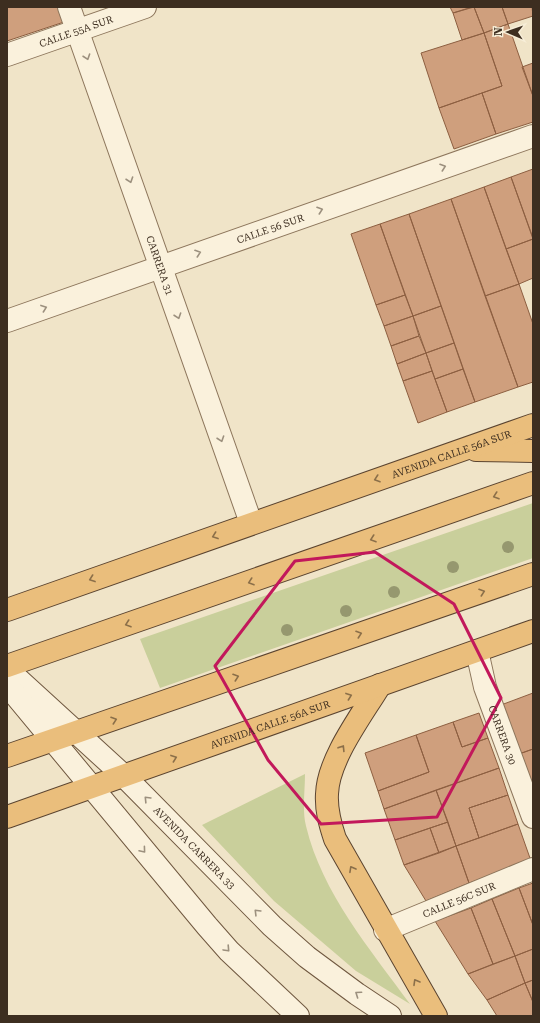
<svg xmlns="http://www.w3.org/2000/svg" width="540" height="1023" font-family="'Roboto Serif',serif">
<style>
.green{fill:#c9cf9b}
.building{fill:#cf9f7d;stroke:#8d5f41}
.lines{fill:none;stroke-linecap:round;stroke-linejoin:round}
.minor-casing{stroke:#8d765c;stroke-width:24}
.secondary-casing{stroke:#6f573f;stroke-width:24}
.trunk-casing{stroke:#5b4430;stroke-width:24}
.minor{stroke:#faf1dc;stroke-width:22}
.secondary{stroke:#faf1dc;stroke-width:22}
.trunk{stroke:#eabe7c;stroke-width:22}
.tree{fill:#96986f}
.oneway{stroke:#9c907e}
.oneway2{stroke:#8b6f49}
.marked{fill:none;stroke:#c2185b;stroke-width:3;stroke-linejoin:round}
.labels{text-anchor:middle;dominant-baseline:central;stroke-width:3.5;stroke-linejoin:round;paint-order:stroke}
.street-label{font-size:10px;fill:#3d2e20;stroke:#f7eed8}
</style>
<rect width="100%" height="100%" fill="#f0e4c8"/>
<!-- green -->
<path class="green" d="M533,503V558L160,688L140,639Z
M305,774C305,791 302,810 306,826C322,893 370,949 410,1004L356,971L274,901L202,825Z"/>
<!-- building -->
<path class="building" d="M7,7H59L64,22L7,41Z
M450,7H472L453,13Z
M474,7L484,33L462,40L453,13Z
M474,7H502L508,24L484,33Z
M502,7H532L533,16L508,24Z
M508,24L533,96V122L496,134L482,93L502,86L484,33Z
M484,33L502,86L439,108L421,53Z
M533,63V96L522,67Z
M482,93L496,134L454,149L439,108Z
M533,169V238L511,177Z
M511,177L533,239L506,249L484,187Z
M484,187L519,284L485,296L451,199Z
M451,199L518,387L475,402L409,214Z
M409,214L441,306L413,316L380,224Z
M380,224L405,295L376,305L351,234Z
M533,239V278L519,284L506,249Z
M519,284L533,324V382L518,387L485,296Z
M405,295L413,316L384,326L376,305Z
M441,306L454,343L426,353L413,316Z
M413,316L419,336L391,346L384,326Z
M419,336L426,353L397,364L391,346Z
M454,343L463,369L435,379L426,353Z
M426,353L432,371L403,381L397,364Z
M463,369L475,402L447,412L435,379Z
M432,371L447,412L418,423L403,381Z
M533,693V749L519,754L501,705Z
M479,713L488,738L462,747L453,722Z
M453,722L462,747L488,738L499,768L384,809L378,791L429,772L416,735Z
M416,735L429,772L378,791L365,753Z
M533,749V789L519,754Z
M499,768L508,795L469,808L479,838L456,846L436,790Z
M436,790L448,822L395,840L384,809Z
M508,795L518,824L479,838L469,808Z
M448,822L456,846L439,853L430,828Z
M518,824L531,861L469,883L456,846Z
M430,828L439,853L404,865L395,840Z
M456,846L469,883L426,901L404,865Z
M533,883V925L519,888Z
M519,888L533,925V949L515,956L492,899Z
M492,899L515,956L493,964L471,908Z
M471,908L493,964L468,974L435,921Z
M533,949V980L525,983L515,956Z
M515,956L525,983L487,1000L468,974Z
M533,980V1002L525,983Z
M525,983L533,1002V1016H497L487,1000Z"/>
<g class="lines">
<defs>
<g id="minor">
<path id="s1" d="M69,7L251,523"/>
<path id="s2" d="M7,55L145,7"/>
<path id="s3" d="M7,321L533,136"/>
<path id="s4" d="M477,651L485,687L533,817"/>
<path id="s5" d="M385,930L533,869"/>
</g>
<g id="secondary">
<path id="s6" d="M7,669L124,776L272,926L307,957L357,994L390,1016"/>
<path d="M7,685L207,926L229,951L298,1016"/>
</g>
<g id="trunk">
<path d="M476,450L533,451"/>
<path id="s7" d="M7,610L533,425"/>
<path d="M7,666L533,483"/>
<path d="M380,685C362,715 328,759 327,794C326,810 330,824 335,839L436,1016"/>
<path d="M7,756L533,574"/>
<path id="s8" d="M7,817L533,631"/>
</g>
</defs>
<!-- minor casing -->
<use href="#minor" class="minor-casing"/>
<!-- secondary casing -->
<use href="#secondary" class="secondary-casing"/>
<!-- trunk casing -->
<use href="#trunk" class="trunk-casing"/>
<!-- minor -->
<use href="#minor" class="minor"/>
<!-- secondary -->
<use href="#secondary" class="secondary"/>
<!-- trunk -->
<use href="#trunk" class="trunk"/>
</g>
<!-- trees -->
<g class="tree">
<circle cx="508" cy="547" r="6"/>
<circle cx="453" cy="567" r="6"/>
<circle cx="394" cy="592" r="6"/>
<circle cx="346" cy="611" r="6"/>
<circle cx="287" cy="630" r="6"/>
</g>
<!-- one-way arrows -->
<defs><path id="oneway-chevron" d="M-2-3.5L2.5 0L-2 3.5" fill="none" stroke-width="1.6" stroke-linecap="round" stroke-linejoin="round"/></defs>
<g class="oneway">
<use href="#oneway-chevron" transform="translate(87 57) rotate(71)"/>
<use href="#oneway-chevron" transform="translate(443 167) rotate(-19)"/>
<use href="#oneway-chevron" transform="translate(130 180) rotate(71)"/>
<use href="#oneway-chevron" transform="translate(320 210) rotate(-19)"/>
<use href="#oneway-chevron" transform="translate(198 253) rotate(-19)"/>
<use href="#oneway-chevron" transform="translate(44 308) rotate(-20)"/>
<use href="#oneway-chevron" transform="translate(178 316) rotate(71)"/>
<use href="#oneway-chevron" transform="translate(221 439) rotate(71)"/>
<use href="#oneway-chevron" transform="translate(147 799) rotate(-134)"/>
<use href="#oneway-chevron" transform="translate(143 850) rotate(50)"/>
<use href="#oneway-chevron" transform="translate(257 912) rotate(-135)"/>
<use href="#oneway-chevron" transform="translate(227 949) rotate(47)"/>
<use href="#oneway-chevron" transform="translate(358 994) rotate(-145)"/>
</g>
<g class="oneway2">
<use href="#oneway-chevron" transform="translate(377 479) rotate(161)"/>
<use href="#oneway-chevron" transform="translate(496 496) rotate(161)"/>
<use href="#oneway-chevron" transform="translate(215 536) rotate(160)"/>
<use href="#oneway-chevron" transform="translate(373 539) rotate(161)"/>
<use href="#oneway-chevron" transform="translate(92 579) rotate(160)"/>
<use href="#oneway-chevron" transform="translate(251 582) rotate(161)"/>
<use href="#oneway-chevron" transform="translate(482 592) rotate(-19)"/>
<use href="#oneway-chevron" transform="translate(128 624) rotate(161)"/>
<use href="#oneway-chevron" transform="translate(359 634) rotate(-19)"/>
<use href="#oneway-chevron" transform="translate(236 677) rotate(-19)"/>
<use href="#oneway-chevron" transform="translate(349 696) rotate(-20)"/>
<use href="#oneway-chevron" transform="translate(114 720) rotate(-19)"/>
<use href="#oneway-chevron" transform="translate(342 748) rotate(-58)"/>
<use href="#oneway-chevron" transform="translate(174 758) rotate(-20)"/>
<use href="#oneway-chevron" transform="translate(352 869) rotate(-119)"/>
<use href="#oneway-chevron" transform="translate(416 982) rotate(-120)"/>
</g>
<!-- marked area -->
<path class="marked" d="M375,552L454,604L501,698L437,817L321,824L268,760L215,666L295,561Z"/>
<g class="labels">
<!-- street labels -->
<g class="street-label">
<text stroke="none"><textPath href="#s2" startOffset="73">CALLE 55A SUR</textPath></text>
<text stroke="none"><textPath href="#s3" startOffset="279">CALLE 56 SUR</textPath></text>
<text stroke="none"><textPath href="#s1" startOffset="274">CARRERA 31</textPath></text>
<text stroke="none"><textPath href="#s7" startOffset="471">AVENIDA CALLE 56A SUR</textPath></text>
<text stroke="none"><textPath href="#s8" startOffset="279">AVENIDA CALLE 56A SUR</textPath></text>
<text stroke="none"><textPath href="#s4" startOffset="88">CARRERA 30</textPath></text>
<text stroke="none"><textPath href="#s6" startOffset="259">AVENIDA CARRERA 33</textPath></text>
<text stroke="none"><textPath href="#s5" startOffset="80">CALLE 56C SUR</textPath></text>
</g>
</g>
<!-- border -->
<rect width="540" height="1023" fill="none" stroke="#3d2e20" stroke-width="16"/>
<!-- north arrow -->
<g transform="translate(508 32) rotate(272)" stroke="#f7eed8" stroke-width="3" paint-order="stroke">
<path d="M0-3L7 15L0 10L-7 15Z" fill="#3d2e20"/>
<text y="-6" font-size="11" font-weight="bold" text-anchor="middle" fill="#3d2e20">N</text>
</g>
</svg>
